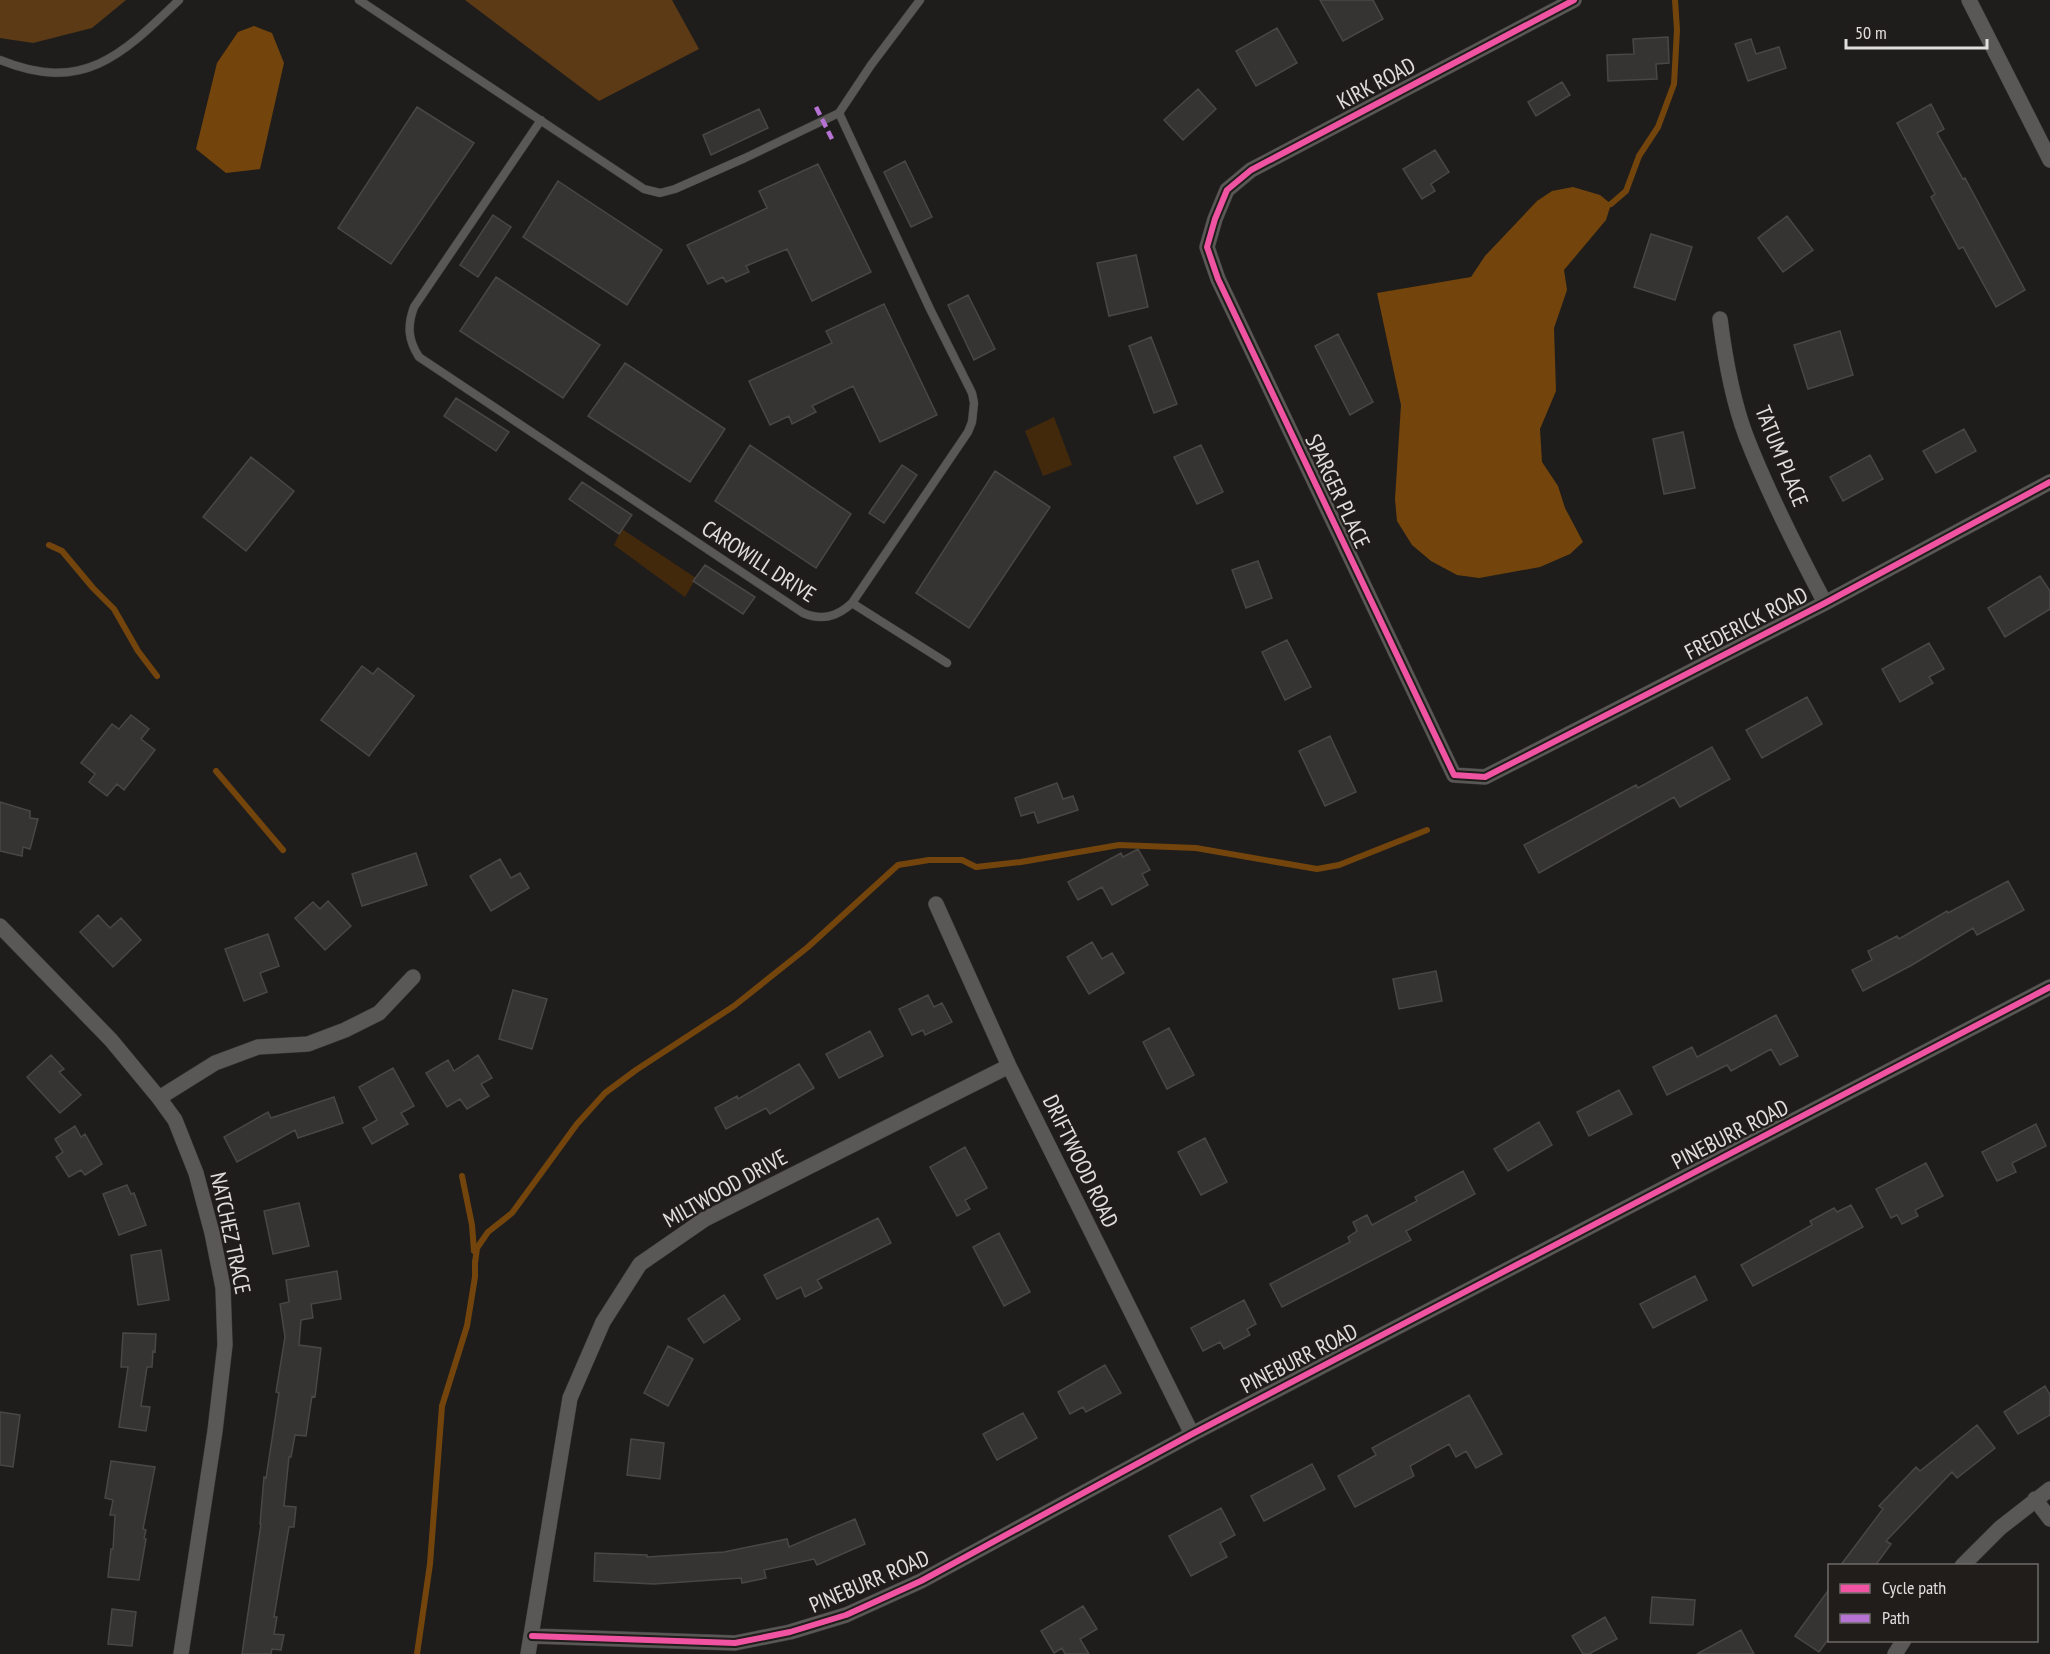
<svg xmlns="http://www.w3.org/2000/svg" width="2050" height="1654" font-family="'PT Sans Narrow',sans-serif">
<style>
.green{fill:#42290c}
.forest{fill:#5c3a15}
.water{fill:#73450c}
.lines{fill:none;stroke-linecap:round;stroke-linejoin:round}
.stream{stroke:#73450c;stroke-width:6}
.building{fill:#363433;stroke:#494745;stroke-width:1.5}
.lane-casing{stroke:#3b3a38;stroke-width:9}
.street-casing{stroke:#3b3a38;stroke-width:16}
.lane{stroke:#5a5856;stroke-width:8}
.street{stroke:#5a5856;stroke-width:15}
.quiet{stroke:#b673d3;stroke-width:4.5;stroke-dasharray:9 4.5;stroke-linecap:butt}
.cycleway-casing{stroke:#201d1a;stroke-width:10}
.cycleway{stroke:#f153a3;stroke-width:6}
.labels{text-anchor:middle;dominant-baseline:central;stroke-width:4.5;stroke-linejoin:round;paint-order:stroke}
.street-label{font-size:22px;fill:#e1dfdd;stroke:#201d1a}
</style>
<rect width="100%" height="100%" fill="#1f1d1b"/>
<!-- green -->
<path class="green" d="M1054,417L1072,465L1043,476L1025,431Z
M622,529L696,578L685,597L614,545Z"/>
<!-- forest -->
<path class="forest" d="M0,0H126L92,28L33,43L0,38Z
M465,0H672L699,49L599,101Z"/>
<!-- water -->
<path class="water" d="M254,26L272,33L284,63L260,169L226,173L196,149L217,63L238,32Z
M1573,187L1600,195L1611,204L1606,220L1564,270L1567,290L1554,328L1556,391L1540,429L1542,462L1558,486L1565,508L1583,542L1570,554L1540,567L1479,578L1457,575L1431,561L1412,545L1397,521L1395,499L1401,405L1377,293L1471,277L1485,256L1537,201L1552,191Z"/>
<g class="lines">
<!-- stream -->
<path class="stream" d="M1603,207L1611,204L1626,191L1639,156L1658,127L1674,84L1677,30L1675,0
M49,545L62,551L93,588L114,609L138,651L157,676
M216,771L283,850
M462,1176L472,1225L474,1251
M475,1263L477,1248L488,1232L512,1213L577,1124L605,1093L636,1070L734,1006L808,947L898,865L929,860H962L976,867L1021,862L1119,845L1196,848L1317,869L1339,865L1427,830
M417,1654L430,1564L442,1406L467,1326L475,1277V1261"/>
</g>
<!-- building -->
<path class="building" d="M1320,0H1373L1383,19L1343,41Z
M1277,28L1297,63L1256,86L1236,51Z
M1668,37L1669,63L1656,64L1657,79L1608,81L1607,55L1634,54L1633,39Z
M1751,39L1756,54L1779,47L1786,68L1748,81L1735,44Z
M1562,82L1570,95L1536,116L1528,102Z
M1198,89L1216,109L1183,140L1164,120Z
M1931,104L1944,129L1937,133L1963,179L1965,178L2025,290L1996,307L1963,247L1959,249L1931,197L1935,194L1897,123Z
M417,107L474,143L391,264L338,228Z
M759,109L768,128L711,155L703,135Z
M1435,150L1449,172L1431,184L1435,191L1422,199L1403,169Z
M905,161L932,217L911,227L884,172Z
M818,164L871,272L812,301L787,249L746,266L749,272L726,282L723,277L708,284L687,245L767,208L759,191Z
M558,181L662,250L627,305L523,237Z
M493,215L511,227L478,277L460,265Z
M1787,216L1813,250L1783,272L1758,238Z
M1651,234L1692,247L1675,300L1634,287Z
M1136,255L1148,307L1109,316L1097,263Z
M496,277L600,345L563,398L460,331Z
M968,295L995,349L974,360L948,305Z
M884,304L937,415L880,442L853,386L812,406L816,412L792,424L789,416L770,425L749,381L832,343L826,331Z
M1840,331L1853,375L1808,389L1794,345Z
M1338,334L1373,402L1350,415L1315,346Z
M1151,337L1177,404L1154,413L1129,346Z
M625,363L725,429L690,482L588,416Z
M456,398L509,432L496,451L444,416Z
M1964,429L1976,451L1936,473L1923,451Z
M1683,432L1695,488L1664,494L1653,439Z
M750,445L851,514L816,568L715,501Z
M1201,445L1223,492L1197,504L1174,457Z
M1870,455L1883,479L1843,501L1830,477Z
M251,457L294,491L246,551L203,517Z
M902,465L917,475L884,523L869,513Z
M995,471L1050,507L969,628L916,593Z
M582,482L632,515L619,534L569,499Z
M1258,561L1272,598L1246,608L1232,570Z
M705,565L755,597L743,614L693,581Z
M2040,576L2050,591V609L2005,637L1988,608Z
M1287,640L1311,687L1285,700L1262,652Z
M1929,643L1944,669L1929,677L1933,683L1900,702L1882,669Z
M362,666L373,674L378,668L414,696L369,756L321,720Z
M1807,697L1822,724L1762,758L1746,730Z
M131,715L149,729L141,739L155,750L124,790L117,784L107,796L89,782L95,774L81,763L112,724L119,729Z
M1330,736L1356,792L1325,806L1299,751Z
M1712,747L1730,779L1680,807L1674,797L1539,873L1524,845L1636,785L1638,788Z
M1057,783L1063,799L1073,796L1078,810L1038,823L1034,812L1021,816L1015,798Z
M0,802L30,811V818L38,819L30,849L23,847L22,856L0,851Z
M1138,849L1150,870L1142,874L1148,885L1112,905L1102,887L1078,900L1068,882L1121,853L1123,857Z
M416,853L427,885L362,906L352,874Z
M500,859L511,878L520,873L529,888L491,911L470,876Z
M2008,881L2024,910L1977,935L1973,928L1912,965L1863,991L1852,970L1872,960L1868,951L1897,936L1899,939L1947,911L1948,913Z
M328,901L351,926L325,950L295,918L313,902L320,909Z
M98,915L110,928L121,918L141,940L113,967L80,932Z
M268,934L279,966L260,973L267,992L244,1001L225,949Z
M1092,942L1102,959L1112,953L1124,973L1089,994L1067,957Z
M1436,971L1442,1001L1399,1009L1393,979Z
M513,990L547,999L532,1049L499,1039Z
M928,995L934,1007L942,1003L952,1022L925,1035L923,1030L912,1035L899,1009Z
M1776,1015L1798,1056L1780,1065L1771,1049L1731,1071L1727,1065L1667,1095L1653,1067L1692,1047L1697,1057Z
M1169,1028L1194,1075L1167,1089L1143,1042Z
M870,1031L883,1056L839,1078L826,1054Z
M51,1055L64,1069L59,1072L81,1095L60,1113L27,1077Z
M478,1055L492,1078L481,1084L489,1096L467,1109L460,1099L447,1107L426,1073L448,1060L454,1071Z
M799,1064L814,1088L770,1114L766,1108L726,1129L715,1108L737,1096L738,1099Z
M393,1068L414,1106L401,1113L408,1124L372,1144L363,1128L377,1120L359,1087Z
M1619,1090L1632,1114L1589,1136L1577,1112Z
M334,1097L343,1123L298,1138L295,1130L237,1162L224,1137L268,1112L271,1118Z
M1539,1122L1552,1145L1508,1171L1494,1149Z
M2036,1124L2046,1146L2012,1163L2016,1172L1997,1181L1982,1152Z
M75,1126L81,1137L85,1134L102,1164L85,1175L81,1170L69,1177L56,1157L63,1152L55,1139Z
M1205,1138L1227,1182L1201,1195L1178,1152Z
M965,1147L987,1188L965,1200L970,1209L957,1216L930,1167Z
M1926,1163L1943,1196L1915,1210L1918,1216L1902,1224L1897,1215L1891,1218L1876,1189Z
M1463,1171L1475,1194L1406,1231L1411,1240L1282,1307L1270,1284L1350,1242L1348,1237L1357,1231L1353,1222L1367,1215L1372,1225L1417,1201L1415,1197Z
M127,1185L131,1194L134,1193L146,1225L119,1235L103,1194Z
M299,1203L309,1246L273,1254L264,1211Z
M1851,1205L1863,1227L1753,1286L1741,1265L1812,1225L1810,1221L1834,1208L1837,1212Z
M878,1218L891,1243L817,1280L822,1288L805,1297L801,1287L777,1299L764,1275Z
M999,1233L1030,1292L1004,1306L973,1247Z
M161,1250L169,1300L138,1305L131,1255Z
M337,1271L341,1299L311,1304L313,1318L301,1320L299,1345L321,1348L315,1397L312,1396L306,1436L295,1435L291,1457H289L284,1506L296,1507L294,1527H289L274,1617H277L274,1634L284,1635L281,1650L272,1649L271,1654H242L261,1524H260L264,1477L266,1478L279,1393L276,1392L285,1337L280,1304L289,1302L286,1280Z
M1695,1276L1707,1300L1653,1328L1640,1304Z
M724,1295L740,1319L704,1343L688,1319Z
M1244,1300L1256,1324L1247,1329L1250,1335L1224,1349L1220,1342L1203,1351L1191,1328Z
M123,1333L156,1334L155,1352L153,1351L152,1367H147L141,1406L150,1407L146,1431L119,1427L128,1367H121Z
M668,1346L693,1359L668,1406L644,1393Z
M1105,1365L1121,1393L1086,1412L1083,1407L1070,1414L1058,1392Z
M2045,1386L2050,1395V1415L2018,1434L2004,1412Z
M1469,1395L1502,1454L1476,1468L1466,1451L1456,1457L1449,1444L1410,1466L1414,1476L1355,1507L1338,1476L1376,1455L1372,1448Z
M0,1412L20,1415L13,1467L0,1465Z
M1023,1413L1037,1438L997,1460L983,1434Z
M1977,1425L1995,1448L1957,1478L1952,1472L1886,1541L1891,1544L1875,1566H1840L1883,1509L1879,1506L1916,1467L1920,1471Z
M631,1439L664,1443L660,1479L627,1475Z
M111,1461L155,1467L143,1529L146,1530L144,1538L146,1539L139,1580L108,1577L111,1549H113L115,1515H110L113,1500L105,1498Z
M1312,1464L1325,1489L1264,1521L1251,1496Z
M1221,1508L1235,1535L1220,1543L1227,1557L1191,1576L1169,1536Z
M855,1519L865,1544L817,1565L814,1559L764,1570L766,1578L742,1583L741,1578L654,1584L594,1581L595,1553L647,1555V1557L724,1552L787,1539L789,1547Z
M1830,1588V1637L1819,1652L1795,1636Z
M1652,1597L1695,1600L1693,1625L1650,1623Z
M1083,1606L1097,1629L1080,1639L1089,1654H1065L1062,1648L1054,1653L1041,1631Z
M112,1609L136,1612L132,1646L108,1644Z
M1605,1617L1617,1639L1589,1654H1583L1572,1636Z
M1741,1630L1754,1654H1697Z"/>
<g class="lines">
<defs>
<path id="lane" d="M359,0L644,189L660,193L675,189L745,158L839,113
M0,60C83,94 122,55 179,0
M541,120L414,307C407,326 408,340 419,357L803,613C822,621 837,617 852,603L968,432L972,422L974,403L972,393L930,309L839,113L871,65L920,0
M852,603L947,663"/>
<path id="street" d="M1574,0L1251,170L1227,190L1215,219L1207,247L1218,279L1454,775L1485,777L1825,603L2050,482
M1969,0L2050,160
M1720,319C1725,358 1732,399 1746,436C1768,493 1796,548 1825,603
M936,904L1009,1066L1192,1434
M0,926L111,1040L159,1098L175,1120L196,1173L212,1233L223,1288L225,1345L215,1431L181,1654
M159,1098L215,1063L258,1047L308,1044L345,1030L379,1013L413,977
M2035,1499L2050,1519
M1962,1566L2000,1528L2050,1489
M532,1636L735,1643L790,1632L846,1615L921,1581L1192,1434L2050,987
M528,1654L570,1398L603,1322L640,1264L705,1219L1009,1066
M1895,1654L1904,1640"/>
</defs>
<!-- lane casing -->
<use href="#lane" class="lane-casing"/>
<!-- street casing -->
<use href="#street" class="street-casing"/>
<!-- lane -->
<use href="#lane" class="lane"/>
<!-- street -->
<use href="#street" class="street"/>
<!-- quiet -->
<path class="quiet" d="M816,107L832,139"/>
<defs>
<path id="cycleway" d="M1574,0L1251,170L1227,190L1215,219L1207,247L1218,279L1454,775L1485,777L1825,603L2050,482
M532,1636L735,1643L790,1632L846,1615L921,1581L1192,1434L2050,987"/>
</defs>
<!-- cycleway casing -->
<use href="#cycleway" class="cycleway-casing"/>
<!-- cycleway -->
<use href="#cycleway" class="cycleway"/>
</g>
<g class="labels">
<!-- street labels -->
<g class="street-label">
<text transform="translate(1376 83) rotate(-28)">KIRK ROAD</text>
<text transform="translate(1782 456) rotate(68)">TATUM PLACE</text>
<text transform="translate(1338 491) rotate(65)">SPARGER PLACE</text>
<text transform="translate(759 561) rotate(33)">CAROWILL DRIVE</text>
<text transform="translate(1746 623) rotate(-27)">FREDERICK ROAD</text>
<text transform="translate(1730 1134) rotate(-27)">PINEBURR ROAD</text>
<text transform="translate(1081 1161) rotate(64)">DRIFTWOOD ROAD</text>
<text transform="translate(725 1188) rotate(-29)">MILTWOOD DRIVE</text>
<text transform="translate(231 1233) rotate(78)">NATCHEZ TRACE</text>
<text transform="translate(1299 1358) rotate(-27)">PINEBURR ROAD</text>
<text transform="translate(869 1581) rotate(-23)">PINEBURR ROAD</text>
</g>
</g>
<!-- legend -->
<rect x="1828" y="1564" width="210" height="78" fill="#201d1a" stroke="#6d6b68" stroke-width="1.5"/>
<rect x="1840" y="1584" width="30" height="9" fill="#f153a3" stroke="#6d6b68" stroke-width="1.5"/>
<text x="1882" y="1594" font-size="18" fill="#e1dfdd">Cycle path</text>
<rect x="1840" y="1614" width="30" height="9" fill="#b673d3" stroke="#6d6b68" stroke-width="1.5"/>
<text x="1882" y="1624" font-size="18" fill="#e1dfdd">Path</text>
<!-- scale -->
<path d="M1846 39v9h141v-9" fill="none" stroke="#e1dfdd" stroke-width="3"/>
<text x="1855" y="39" font-size="18" fill="#e1dfdd" stroke="#201d1a" stroke-width="4.5" paint-order="stroke">50 m</text>
</svg>
